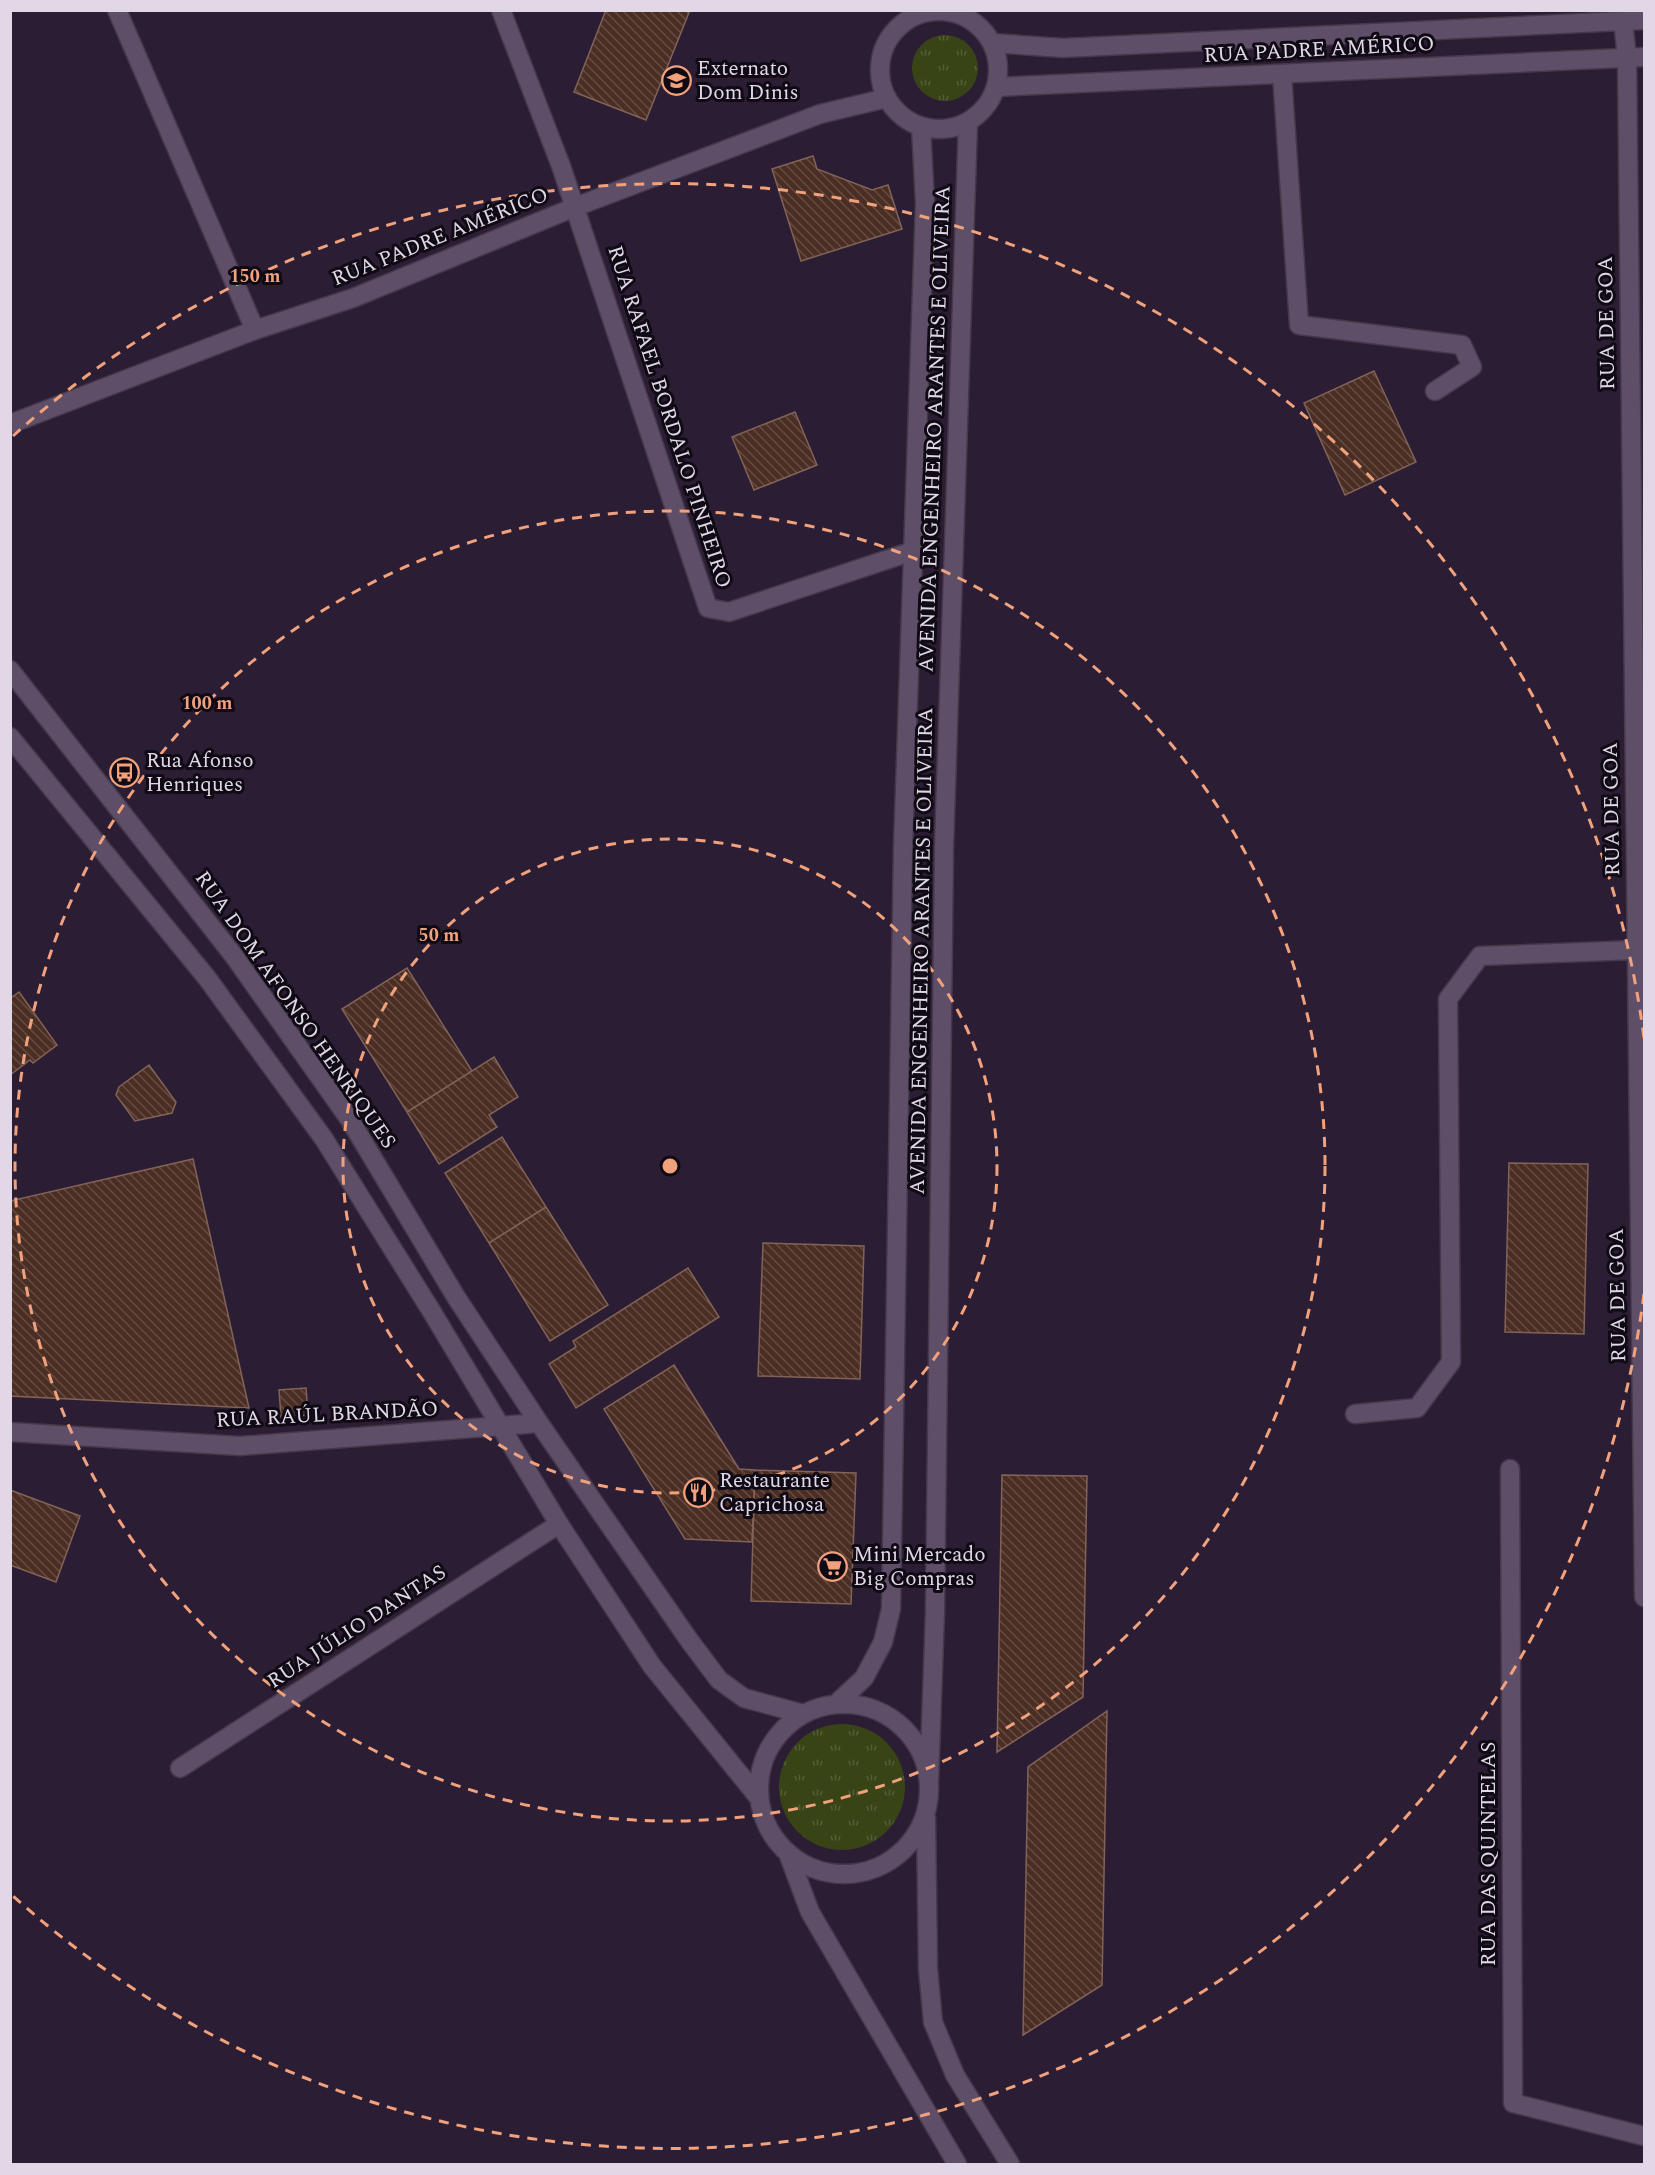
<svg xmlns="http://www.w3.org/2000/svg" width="1655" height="2175" font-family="Spectral,serif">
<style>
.grass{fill:url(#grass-tufts)}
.building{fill:url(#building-back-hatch);stroke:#836357;stroke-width:1.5}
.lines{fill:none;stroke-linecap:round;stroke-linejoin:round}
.lane-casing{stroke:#44384b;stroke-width:21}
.street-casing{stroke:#44384b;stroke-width:21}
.secondary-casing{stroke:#44384b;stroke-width:21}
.lane{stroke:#5e4e68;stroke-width:18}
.street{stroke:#5e4e68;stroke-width:18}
.secondary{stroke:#5e4e68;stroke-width:18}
.ring{fill:none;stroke:#f1a17c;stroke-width:3;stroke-dasharray:10 8}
.labels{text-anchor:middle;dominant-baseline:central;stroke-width:6;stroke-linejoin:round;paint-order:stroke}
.street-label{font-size:21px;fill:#e1d7e6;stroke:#100a14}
.poi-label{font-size:21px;fill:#e1d7e6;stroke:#100a14;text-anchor:start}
.centre{fill:#f1a17c;stroke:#100a14;stroke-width:3}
.ring-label{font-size:18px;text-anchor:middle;font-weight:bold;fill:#f1a17c;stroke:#100a14;stroke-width:6;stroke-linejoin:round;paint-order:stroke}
</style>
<defs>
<pattern id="grass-tufts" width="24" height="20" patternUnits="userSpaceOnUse" patternTransform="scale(1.5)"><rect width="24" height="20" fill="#384316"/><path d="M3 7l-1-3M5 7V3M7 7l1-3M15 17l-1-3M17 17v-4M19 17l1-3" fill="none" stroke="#545d38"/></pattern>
<pattern id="building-back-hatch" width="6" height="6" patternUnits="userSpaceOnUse" patternTransform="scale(1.5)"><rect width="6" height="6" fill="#4a2e23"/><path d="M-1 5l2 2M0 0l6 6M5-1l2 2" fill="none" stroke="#644c43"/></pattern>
</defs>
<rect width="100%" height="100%" fill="#2b1d33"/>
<!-- grass -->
<path class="grass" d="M912 68a33 33 0 1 1 66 0a33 33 0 1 1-66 0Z
M779 1787a63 63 0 1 1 126 0a63 63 0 1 1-126 0Z"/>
<!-- building -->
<path class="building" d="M606,10H690L646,120L574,92Z
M813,156L817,169L872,190L888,185L902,229L801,261L772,169Z
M1374,371L1416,462L1345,495L1304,403Z
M795,412L817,465L754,490L732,437Z
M407,968L472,1071L407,1112L342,1009Z
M19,992L57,1045L33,1063L30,1060L10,1075V995L12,997Z
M494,1057L518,1097L489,1115L497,1127L439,1164L407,1112Z
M149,1065L176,1102L172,1113L135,1121L116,1095L119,1087Z
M502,1137L546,1207L489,1243L445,1173Z
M193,1159L249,1408L10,1396V1201Z
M1509,1163L1588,1164L1584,1334L1505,1332Z
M546,1207L608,1305L550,1341L489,1243Z
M763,1243L864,1246L860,1379L758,1376Z
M688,1268L719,1317L576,1408L549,1364L576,1347L573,1341Z
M674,1365L739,1469L755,1470L752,1542L685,1539L604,1409Z
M306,1388L308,1415L281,1417L279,1390Z
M755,1470L856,1473L851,1604L751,1601Z
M1002,1475L1087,1476L1083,1697L997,1752Z
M10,1490L80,1516L56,1582L10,1565Z
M1107,1711L1102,1985L1023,2035L1028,1767Z"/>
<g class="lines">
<defs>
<path id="lane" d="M1282,74L1299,325L1462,345L1472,367L1435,391
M1355,1414L1417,1408L1451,1362L1448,999L1480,956L1636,950"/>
<path id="street" d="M117,10L255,330
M501,10L561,166L708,608L729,612L913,551
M1627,58L1644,1597
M10,424L255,330L353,298L575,207L820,114L887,98
M10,1432L240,1446L539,1423
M1510,1469L1513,2103L1644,2136
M180,1768L559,1524"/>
<path id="secondary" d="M880 70a59 59 0 1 1 118 0a59 59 0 1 1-118 0Z
M1623,21L1627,58
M992,43L1063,48L1644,20
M996,87L1644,57
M10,670L234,956L350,1120L456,1297L539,1423L689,1640L719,1680L744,1698L803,1714
M10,737L207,978L324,1139L432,1312L559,1524L652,1666L759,1798
M759 1789a85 85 0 1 1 170 0a85 85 0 1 1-170 0Z
M836,1704L864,1678L883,1642L891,1609L903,848L925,203L921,127
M929,1781L935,1612L944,846L968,122
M926,1818L928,1969L933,2022L955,2075L1010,2164
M789,1856L810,1912L957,2164"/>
</defs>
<!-- lane casing -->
<use href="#lane" class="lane-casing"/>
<!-- street casing -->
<use href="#street" class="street-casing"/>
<!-- secondary casing -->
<use href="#secondary" class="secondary-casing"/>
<!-- lane -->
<use href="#lane" class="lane"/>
<!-- street -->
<use href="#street" class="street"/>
<!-- secondary -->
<use href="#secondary" class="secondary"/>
</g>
<!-- distance rings -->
<g class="ring">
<circle cx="670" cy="1166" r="327"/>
<circle cx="670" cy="1166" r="655"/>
<path d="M1644 1294A982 982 0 0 1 13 1896M13 436A982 982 0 0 1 1644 1038"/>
</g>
<!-- icons -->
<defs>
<symbol id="school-ring" viewBox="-11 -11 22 22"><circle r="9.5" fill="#100a14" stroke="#f1a17c" stroke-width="1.5"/><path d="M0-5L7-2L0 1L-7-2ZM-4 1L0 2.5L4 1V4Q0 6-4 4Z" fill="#f1a17c"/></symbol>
<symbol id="bus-ring" viewBox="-11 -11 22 22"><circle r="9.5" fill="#100a14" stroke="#f1a17c" stroke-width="1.5"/><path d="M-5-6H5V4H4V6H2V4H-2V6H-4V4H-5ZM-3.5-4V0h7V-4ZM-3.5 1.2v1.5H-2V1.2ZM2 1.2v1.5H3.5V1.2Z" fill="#f1a17c"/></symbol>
<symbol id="restaurant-ring" viewBox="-11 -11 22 22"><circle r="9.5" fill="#100a14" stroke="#f1a17c" stroke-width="1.5"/><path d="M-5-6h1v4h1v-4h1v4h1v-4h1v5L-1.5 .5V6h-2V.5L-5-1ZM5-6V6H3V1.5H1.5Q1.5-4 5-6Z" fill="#f1a17c"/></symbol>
<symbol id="supermarket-ring" viewBox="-11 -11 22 22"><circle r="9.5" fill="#100a14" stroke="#f1a17c" stroke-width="1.5"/><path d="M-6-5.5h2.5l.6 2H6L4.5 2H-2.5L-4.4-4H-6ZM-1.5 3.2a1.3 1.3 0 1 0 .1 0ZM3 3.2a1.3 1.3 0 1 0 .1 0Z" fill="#f1a17c"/></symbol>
</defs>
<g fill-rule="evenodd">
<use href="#school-ring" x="660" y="64" width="33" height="33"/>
<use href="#bus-ring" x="108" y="756" width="33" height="33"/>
<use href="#restaurant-ring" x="682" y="1476" width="33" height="33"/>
<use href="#supermarket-ring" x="816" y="1550" width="33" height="33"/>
</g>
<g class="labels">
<!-- street labels -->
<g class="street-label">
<text transform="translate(1319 50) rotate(-3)">RUA PADRE AMÉRICO</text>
<text transform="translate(440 237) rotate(-22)">RUA PADRE AMÉRICO</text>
<text transform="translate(1607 323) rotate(-91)">RUA DE GOA</text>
<text transform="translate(669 417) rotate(72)">RUA RAFAEL BORDALO PINHEIRO</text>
<text transform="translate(935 429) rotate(-88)">AVENIDA ENGENHEIRO ARANTES E OLIVEIRA</text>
<text transform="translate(1612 809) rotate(-91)">RUA DE GOA</text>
<text transform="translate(922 951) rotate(-89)">AVENIDA ENGENHEIRO ARANTES E OLIVEIRA</text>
<text transform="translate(295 1010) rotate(55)">RUA DOM AFONSO HENRIQUES</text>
<text transform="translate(1618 1295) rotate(-91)">RUA DE GOA</text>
<text transform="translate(327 1415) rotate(-3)">RUA RAÚL BRANDÃO</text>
<text transform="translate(357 1627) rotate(-33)">RUA JÚLIO DANTAS</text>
<text transform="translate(1489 1854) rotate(-90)">RUA DAS QUINTELAS</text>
</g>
<!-- poi labels -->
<g class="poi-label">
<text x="697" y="69">Externato<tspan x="697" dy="24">Dom Dinis</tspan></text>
<text x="146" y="761">Rua Afonso<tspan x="146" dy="24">Henriques</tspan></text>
<text x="719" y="1481">Restaurante<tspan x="719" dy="24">Caprichosa</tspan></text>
<text x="853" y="1555">Mini Mercado<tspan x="853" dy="24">Big Compras</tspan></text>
</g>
</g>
<circle cx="670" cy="1166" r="9" class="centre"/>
<g class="ring-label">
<text x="255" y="282">150 m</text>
<text x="207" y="709">100 m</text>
<text x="439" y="941">50 m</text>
</g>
<!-- border -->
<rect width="1655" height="2175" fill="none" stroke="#e1d7e6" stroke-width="24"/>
</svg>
